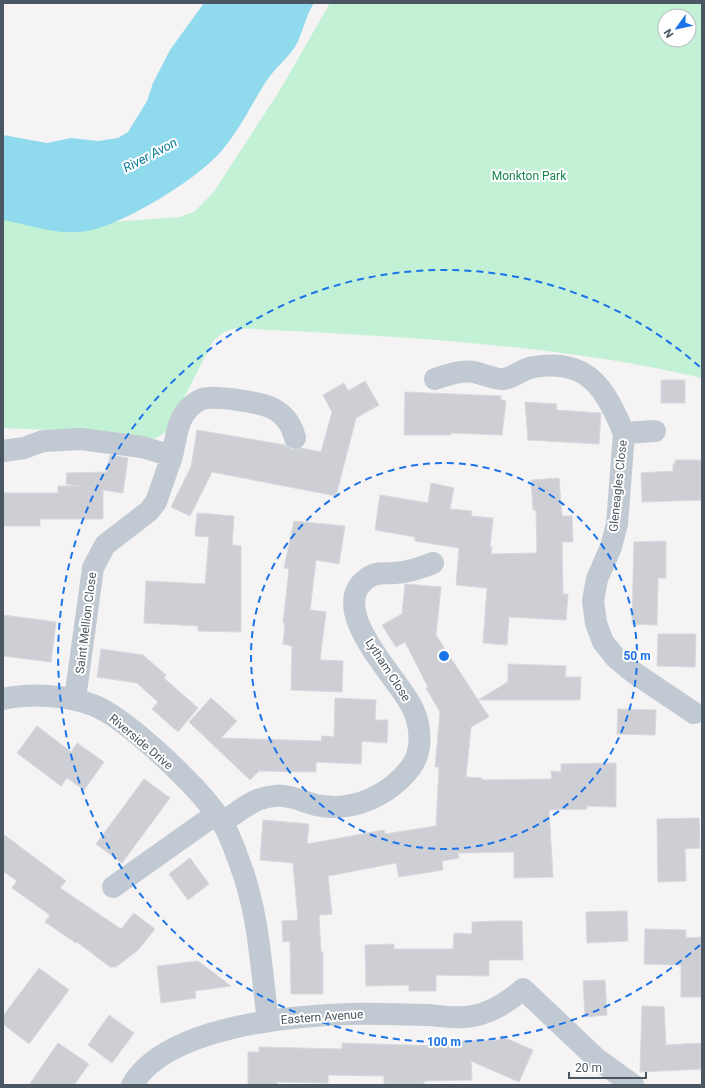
<svg xmlns="http://www.w3.org/2000/svg" width="705" height="1088" font-family="Roboto,sans-serif">
<style>
.green{fill:#c3f1d5;fill-rule:evenodd}
.water{fill:#90daee}
.building{fill:#cdcfd5;stroke:#d7d9de}
.lines{fill:none;stroke-linecap:round;stroke-linejoin:round}
.street{stroke:#c1cad2;stroke-width:22}
.ring{fill:none;stroke:#1a73e8;stroke-width:2;stroke-dasharray:7 5}
.labels{text-anchor:middle;dominant-baseline:central;stroke-width:4;stroke-linejoin:round;paint-order:stroke}
.park-label{font-size:12px;fill:#17864f;stroke:#fff}
.street-label{font-size:12px;fill:#4a5661;stroke:#fff}
.water-label{font-size:13px;font-style:italic;fill:#0c7c9b;stroke:#fff}
.centre{fill:#1a73e8;stroke:#fff;stroke-width:2}
.ring-label{font-size:12px;text-anchor:middle;font-weight:bold;fill:#1a73e8;stroke:#fff;stroke-width:4;stroke-linejoin:round;paint-order:stroke}
</style>
<rect width="100%" height="100%" fill="#f5f3f3"/>
<!-- green -->
<path class="green" d="M330,3H702V378C552,343 390,336 236,328L224,332L213,341L167,431L155,439L57,430L3,428V211L83,224L180,217L194,212L213,193L280,90ZM665,16H689V40H665Z"/>
<!-- water -->
<path class="water" d="M204,3H314C305,17 303,33 295,47C287,59 275,68 267,80C252,103 241,128 223,149C200,178 123,225 87,231C58,236 31,225 3,220V135L47,143L71,138L98,141L118,138L128,132L147,101L153,83L170,50Z"/>
<!-- building -->
<path class="building" d="M661,380H685V403H661Z
M365,381L379,405L356,418L336,496L212,472L190,516L171,507L191,467L197,430L285,445L292,450L301,448L321,452L332,412L323,395L344,383L348,391Z
M405,392L501,396V400L506,401L502,435L451,433V435H404Z
M525,402L557,404L556,410L601,413L599,444L528,440Z
M110,455L128,458L123,493L103,490V519H40V526H3V493H58V486H79L66,484L67,473L107,472Z
M675,460H702V500L642,502L641,473L673,471V464H675Z
M559,478L562,516H572L573,542H562L563,594H568L566,620L509,617L507,645L483,643L487,588L456,585L459,548L415,541V537L375,530L380,495L428,503L431,483L454,488L450,509L472,511L471,516L493,518L490,547H492L491,554L537,553L536,510H533L531,480Z
M197,513L234,516L232,545L241,546V632L198,631V626L144,623L146,581L205,584L209,537L195,536Z
M294,521L345,526L339,564L316,560L310,610L326,612L320,660L343,661L342,692L291,690L292,646L283,644L285,623H283L289,569L284,568Z
M666,541V578H658L657,625L632,624L634,542Z
M405,584L441,587L436,635L478,700L508,682V664L566,666L565,677H581L580,700H478L489,717L471,727L466,777L482,778L481,780L552,779L551,771L561,772V764L616,763V807L587,806V809L549,810L553,877L514,878V852L458,853L459,858L442,861L443,870L399,877L396,863L328,876L332,914L319,915L321,952H323V994H291L290,941L283,942L282,921L298,920L293,863L260,860L263,820L309,824L307,844L384,830L385,834L436,826L439,767H435L440,712L426,688L428,687L405,642L396,647L382,625L402,614Z
M3,615L56,622L51,662L3,656Z
M658,634H696L695,667L657,666Z
M101,649L143,655L166,675L164,678L198,708L178,732L152,709L158,702L137,683L97,677Z
M211,698L237,721L221,738L321,741L322,736L334,737L335,698L376,700L375,720H388L387,743L362,741L361,764L316,762V772L259,771L250,780L189,722Z
M618,709L656,710L655,735L617,734Z
M37,726L71,752L77,743L104,762L84,790L67,778L61,786L17,753Z
M144,779L170,798L122,863L96,844Z
M699,818L700,848L685,849L686,881L658,882L657,819Z
M3,834L66,881L60,888L121,929L134,913L155,929L138,950L116,967H110L77,942L76,943L45,922L50,915L12,888L17,881L3,871Z
M190,858L209,884L188,900L169,874Z
M627,911L628,941L587,943L586,912Z
M498,921H522L523,960H489V976L436,975V991H409V985L366,986L365,945L394,944V949H453L454,933L472,934V922Z
M645,929L686,930V938L702,937V997H681V965L644,964Z
M198,961L231,986L195,991L196,998L161,1003L157,966Z
M39,968L69,990L29,1044L3,1024V1016Z
M605,980L607,1015L585,1017L583,981Z
M642,1006L664,1007L666,1045L702,1043V1069L640,1072Z
M109,1015L134,1033L112,1063L88,1045Z
M501,1036L533,1050L519,1082L471,1061L472,1080L424,1081V1084H384V1076L328,1075V1083L277,1082V1085H248V1052H259V1047L342,1049V1043L438,1046L429,1042L499,1040Z
M58,1043L89,1064L74,1085H29Z"/>
<g class="lines">
<!-- street -->
<path class="street" d="M435,379C447,375 461,370 474,372C483,374 493,379 503,379C514,378 523,368 534,367C589,358 605,389 624,433
M655,431L624,433L617,524L611,547L597,579L593,601L596,623L603,642L616,658L633,672L694,713
M3,451L24,448L43,441L81,439L142,447L172,456C176,439 177,420 189,408C194,403 201,398 208,398C222,397 259,402 272,408C284,414 292,425 295,438
M3,699C31,693 66,695 93,705C128,719 201,789 222,822C230,835 235,850 240,864C259,913 261,969 268,1021
M75,699L93,568L105,545L149,511L156,502L172,456
M222,823C239,811 254,797 275,796C292,794 306,804 322,806C356,811 391,794 411,767C423,751 421,726 413,709C400,679 322,607 369,577C379,571 385,574 395,573C409,572 421,568 433,563
M113,887L216,814
M132,1085C166,1027 288,1016 349,1014C375,1013 402,1015 428,1015C440,1016 452,1018 464,1017C486,1016 507,1003 523,989L597,1059L633,1085"/>
</g>
<!-- distance rings -->
<g class="ring">
<circle cx="444" cy="656" r="193"/>
<path d="M700 945A386 386 0 1 1 700 367"/>
</g>
<g class="labels">
<!-- park labels -->
<g class="park-label">
<text x="529" y="176">Monkton Park</text>
</g>
<!-- street labels -->
<g class="street-label">
<text transform="translate(618 486) rotate(-84)">Gleneagles Close</text>
<text transform="translate(86 623) rotate(-83)">Saint Mellion Close</text>
<text transform="translate(388 670) rotate(57)">Lytham Close</text>
<text transform="translate(141 742) rotate(40)">Riverside Drive</text>
<text transform="translate(322 1017) rotate(-4)">Eastern Avenue</text>
</g>
<!-- water labels -->
<g class="water-label">
<text transform="translate(150 155) rotate(-28)">River Avon</text>
</g>
</g>
<circle cx="444" cy="656" r="6" class="centre"/>
<g class="ring-label">
<text x="637" y="660">50 m</text>
<text x="444" y="1046">100 m</text>
</g>
<!-- border -->
<rect width="705" height="1088" fill="none" stroke="#4a5661" stroke-width="8"/>
<!-- north arrow -->
<g transform="translate(677 28) rotate(237)"><circle r="19" fill="#ffffff" stroke="#b7bbc0"/>
<path d="M0-3L7 15L0 10L-7 15Z" fill="#1a73e8"/>
<text y="-6" font-size="11" font-weight="bold" text-anchor="middle" fill="#4a5661">N</text>
</g>
<!-- scale -->
<path d="M569 1072v6h77v-6" fill="none" stroke="#4a5661" stroke-width="2"/>
<text x="575" y="1072" font-size="12" fill="#4a5661" stroke="#ffffff" stroke-width="3" paint-order="stroke">20 m</text>
</svg>
